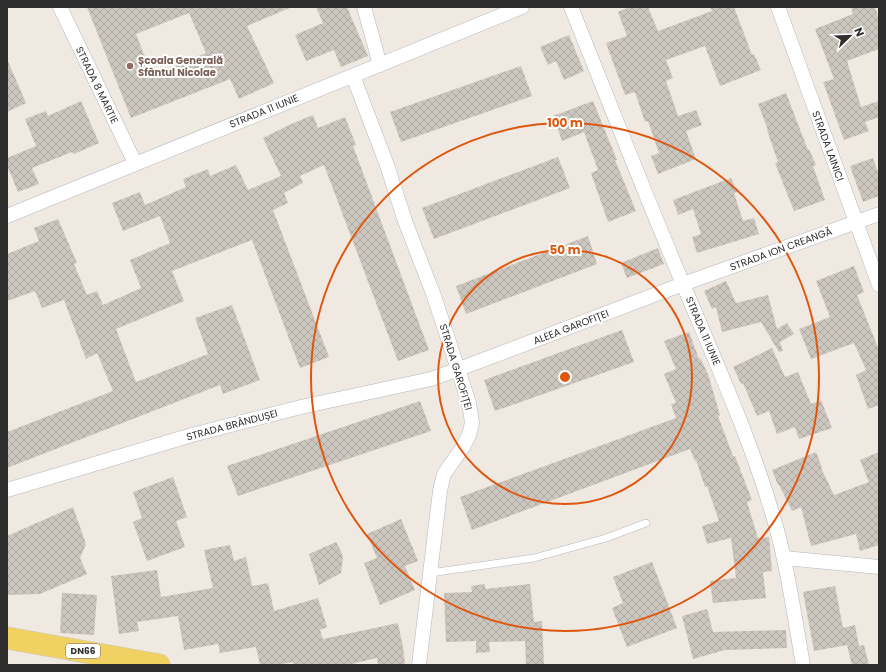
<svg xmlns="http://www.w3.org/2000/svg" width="886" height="672" font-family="Poppins,sans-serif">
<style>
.building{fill:url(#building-cross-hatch);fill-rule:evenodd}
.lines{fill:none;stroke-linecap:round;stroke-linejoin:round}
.lane-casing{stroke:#b4b7c1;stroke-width:8}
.street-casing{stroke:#b4b7c1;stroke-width:15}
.primary-casing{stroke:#c9c9c9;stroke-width:23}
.lane{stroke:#fff;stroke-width:7}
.street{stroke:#fff;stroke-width:14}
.primary{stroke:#f2d163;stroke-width:22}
.ring{fill:none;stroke:#df570e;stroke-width:2}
.education-dot{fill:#8d6e63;stroke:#fff;stroke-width:1.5}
.labels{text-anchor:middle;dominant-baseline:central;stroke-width:4;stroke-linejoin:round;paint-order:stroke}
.shield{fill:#fff;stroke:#6d6d6d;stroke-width:1}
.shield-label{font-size:9px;font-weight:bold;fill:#2e2e2e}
.education-label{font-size:10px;font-weight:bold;fill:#785e54;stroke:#fff;text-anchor:start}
.street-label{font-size:10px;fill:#2e2e2e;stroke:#fff}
.centre{fill:#df570e;stroke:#fff;stroke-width:2}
.ring-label{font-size:12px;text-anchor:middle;font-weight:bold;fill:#df570e;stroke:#fff;stroke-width:4;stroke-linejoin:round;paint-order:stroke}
</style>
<defs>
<pattern id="building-cross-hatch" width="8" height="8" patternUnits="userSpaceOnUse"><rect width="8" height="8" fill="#cbc7bf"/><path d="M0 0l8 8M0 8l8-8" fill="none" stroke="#afaba4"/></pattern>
</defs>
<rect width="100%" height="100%" fill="#efe9e1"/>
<!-- building -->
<path class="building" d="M87,7H292L247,26L274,83L239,99L230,79L131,118ZM189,13L206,53L152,75L136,34Z
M316,7H347L368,56L341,67L334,50L306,61L295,35L323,23Z
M629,7H648L658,31L712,11L710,7H734L752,55L754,54L761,70L720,86L705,46L666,60L673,78L666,81L678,116L696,110L702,125L686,131L696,159L658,174L651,156L659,153L648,121L645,122L635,92L625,95L606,43L627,36L618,12Z
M851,7H875L879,19V49L847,61L861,107L879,101V117L865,122L869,131L844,140L823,82L834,79L815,29L853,14Z
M569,35L584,71L564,80L556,61L548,65L540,47Z
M7,59L26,103L7,112Z
M521,66L532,96L401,142L390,112Z
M786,93L808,150L809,149L816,165L813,166L825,200L794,211L775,163L778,162L767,130H768L758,104Z
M81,101L99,143L74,154L72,152L32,168L39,184L18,192L7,165V158L36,146L25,119L46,111L48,116Z
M593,101L617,160H615L636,211L608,222L591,173L598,170L584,132L562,141L553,116Z
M313,115L318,128L345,117L356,145L353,146L429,350L398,361L324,165L300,176L303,183L284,193L288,203L273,210L329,357L300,368L252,240L172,271L184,301L116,329L136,382L208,354L195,318L232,305L260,380L223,394L220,385L7,468V432L113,391L97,353L86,359L64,300L42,308L35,291L7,301V254L39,241L34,228L58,219L77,263L74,264L87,295L97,291L103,305L141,288L130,260L170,243L160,216L123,231L112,203L140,192L145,205L186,187L183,179L208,169L210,176L236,165L248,190L281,176L263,138L289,125Z
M558,157L570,188L434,239L422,208Z
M873,158L879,175V196L863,202L850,166Z
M731,178L737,192L734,193L743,221L754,218L759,234L697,253L692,237L701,234L693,209L678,215L673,200Z
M588,236L597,264L466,314L456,286Z
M658,248L664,264L627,278L621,263Z
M854,266L864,292L857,295L879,350V405L868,409L856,375L866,370L854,343L811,359L799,329L830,317L816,281Z
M726,281L736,303L768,295L777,329L787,323L794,334L780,342L783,351L779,352L761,322L722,332L716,307L712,309L704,291Z
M622,330L634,362L495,411L484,380Z
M689,332L699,359L700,358L708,374L720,415L718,416L733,456H735L752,500L747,502L758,538L769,537L772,571L763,572L766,598L713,603L710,581L736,578L731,538L707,544L702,526L719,521L707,486L705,487L696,460L695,461L690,449L472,530L460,497L676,418L671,404L676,403L664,374L676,369L664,341Z
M772,348L785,377L798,372L811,404L821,400L832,428L799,439L795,427L777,434L769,411L757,416L743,383L741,384L733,367Z
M420,401L431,431L238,496L227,466Z
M816,452L822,468H821L834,495L869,482L860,460L879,452V545L860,551L856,534L811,546L801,507L792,511L779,485H778L772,470Z
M173,477L187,517L176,521L185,547L147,561L133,522L142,518L133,492Z
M73,507L86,544L80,558L87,574L40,594L7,595V536Z
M401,519L418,561L405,566L415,590L380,605L364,563L377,558L367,534Z
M336,542L341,551L343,557L341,573L319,585L309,554Z
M230,545L234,561L246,557L252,586L268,583L274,611L318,598L327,627L320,630L323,639L398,623L403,647L405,665H378L377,658L347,665H294L293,662L278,665H260L256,647L220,653L218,644L184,650L178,616L137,622L139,631L119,634L111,576L157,570L161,597L213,588L204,550Z
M652,562L677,628L627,647L612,608L623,603L613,577Z
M485,584V589L530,584L534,622L542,621L544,665H526L525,641L489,642L490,652L476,653V641L446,642L444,593L472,592L471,586Z
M835,586L843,628L855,625L859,646L864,645L869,665H852L847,645L814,651L803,592Z
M62,593L97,595L94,635L60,633Z
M707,609L713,632L786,630L787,648L725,650L693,659L682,616Z"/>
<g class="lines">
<defs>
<path id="lane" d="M430,573L534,558L606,538L646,523"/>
<path id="street" d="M60,7L135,163
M364,7L380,65
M571,7C608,99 644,192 683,284C717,365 754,446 777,530C789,574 795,620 803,665
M778,7L879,285
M353,76L387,165L405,221L434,296L469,403L472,423L469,435L463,447L444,474L440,491L419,665
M7,216L522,7
M7,490L192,435L301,407L431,379L459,369L683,284L879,214
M784,558L879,567"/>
<path id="primary" d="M7,638L159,665"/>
</defs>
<!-- lane casing -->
<use href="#lane" class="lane-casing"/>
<!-- street casing -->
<use href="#street" class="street-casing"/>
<!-- primary casing -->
<use href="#primary" class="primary-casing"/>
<!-- lane -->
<use href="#lane" class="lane"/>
<!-- street -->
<use href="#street" class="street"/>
<!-- primary -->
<use href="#primary" class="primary"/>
</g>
<!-- distance rings -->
<g class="ring">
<circle cx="565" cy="377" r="127"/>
<circle cx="565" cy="377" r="254"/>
</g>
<!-- markers -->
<circle class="education-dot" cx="130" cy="66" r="4"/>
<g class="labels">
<!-- shield labels -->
<rect class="shield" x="66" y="644" width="34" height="14" rx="3"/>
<g class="shield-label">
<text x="83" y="651">DN66</text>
</g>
<!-- education labels -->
<g class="education-label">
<text x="138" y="60">Școala Generală<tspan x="138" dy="12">Sfântul Nicolae</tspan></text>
</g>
<!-- street labels -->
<g class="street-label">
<text transform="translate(97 85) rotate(64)">STRADA 8 MARTIE</text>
<text transform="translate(264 111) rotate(-22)">STRADA 11 IUNIE</text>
<text transform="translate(828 146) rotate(70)">STRADA LAINICI</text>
<text transform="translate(781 249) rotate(-20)">STRADA ION CREANGĂ</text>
<text transform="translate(571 327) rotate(-21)">ALEEA GAROFIȚEI</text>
<text transform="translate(703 331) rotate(67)">STRADA 11 IUNIE</text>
<text transform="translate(456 367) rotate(73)">STRADA GAROFIȚEI</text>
<text transform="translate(232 425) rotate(-15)">STRADA BRÂNDUȘEI</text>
</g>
</g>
<circle cx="565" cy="377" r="6" class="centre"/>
<g class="ring-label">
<text x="565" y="127">100 m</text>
<text x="565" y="254">50 m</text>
</g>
<!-- border -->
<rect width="886" height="672" fill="none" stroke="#2e2e2e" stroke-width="16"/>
<!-- north arrow -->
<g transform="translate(850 36) rotate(67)" stroke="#ffffff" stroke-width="3" paint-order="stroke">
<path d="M0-3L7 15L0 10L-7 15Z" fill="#2e2e2e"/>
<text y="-6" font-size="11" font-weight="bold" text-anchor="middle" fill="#2e2e2e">N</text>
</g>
</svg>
